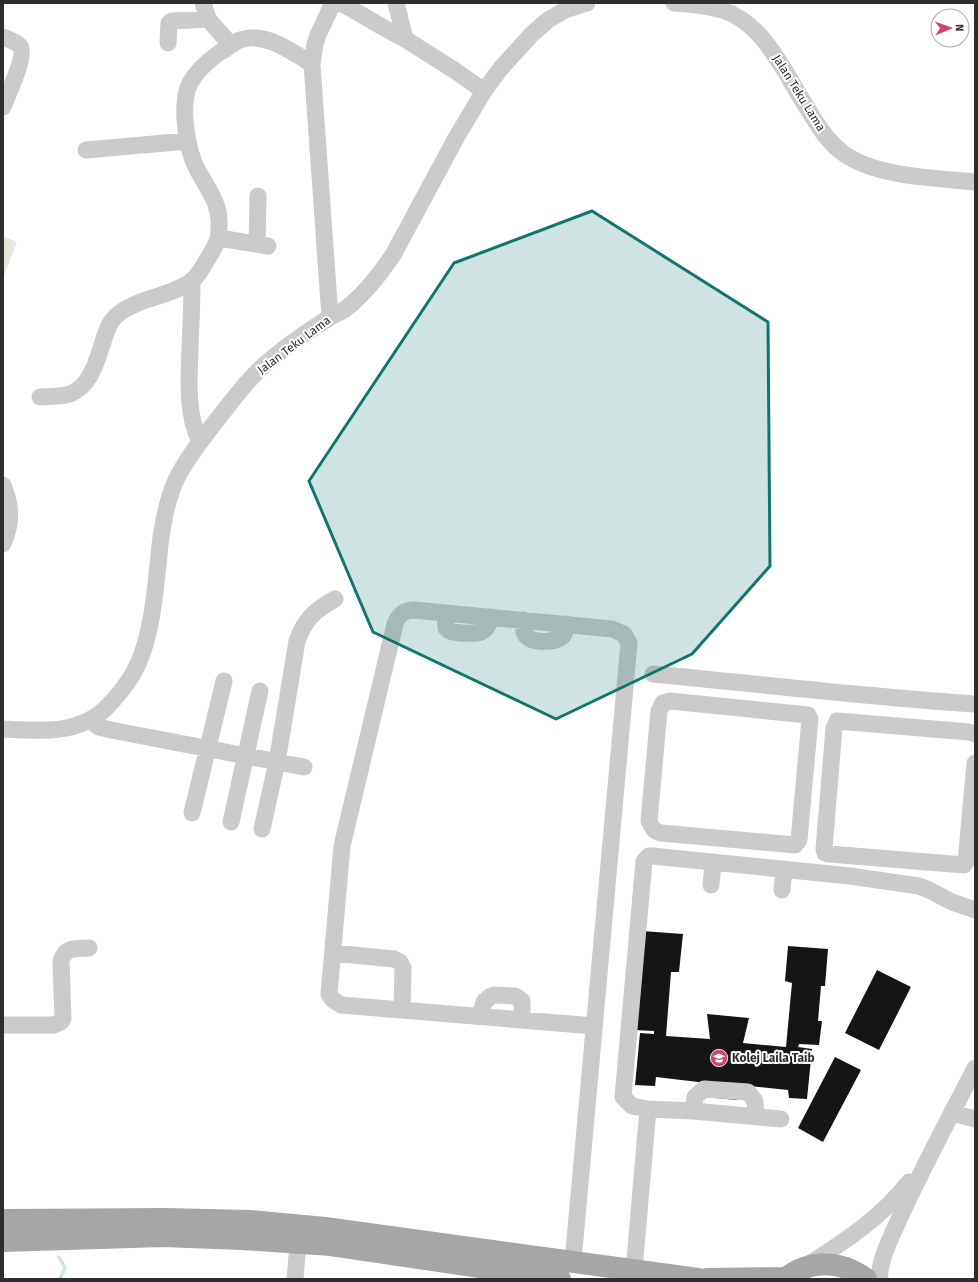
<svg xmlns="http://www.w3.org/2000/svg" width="978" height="1282" font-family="'Fira Sans',sans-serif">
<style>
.green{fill:#e6eadd}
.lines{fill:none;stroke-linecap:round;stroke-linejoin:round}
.stream{stroke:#cbe2e8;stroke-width:3.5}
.building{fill:#151515}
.minor{stroke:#cbcbcb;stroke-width:17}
.major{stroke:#a6a6a6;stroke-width:22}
.marked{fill:#0f766e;fill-opacity:0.2;stroke:#0f766e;stroke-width:3;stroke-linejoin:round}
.labels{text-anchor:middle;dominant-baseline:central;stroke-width:4;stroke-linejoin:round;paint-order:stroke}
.street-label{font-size:12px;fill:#2e2e2e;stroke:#fff}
.poi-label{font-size:12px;font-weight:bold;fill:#2e2e2e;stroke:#fff;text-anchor:start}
</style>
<rect width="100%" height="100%" fill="#fff"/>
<!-- green -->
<path class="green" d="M3,236L17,242L3,278Z"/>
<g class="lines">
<!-- stream -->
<path class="stream" d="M59,1257L65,1268L60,1279"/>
</g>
<!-- building -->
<path class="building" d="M642,931L683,934L679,972H671L666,1036L710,1039L707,1014L749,1018L743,1043L786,1047L792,983L785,981L788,946L828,949L825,986H821L818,1021H822L819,1045L799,1044L798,1047L812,1049L807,1099L789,1098L788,1090L739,1085L737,1100L705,1097L707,1083L656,1077L655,1086L635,1085L640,1033L654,1034V1031L634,1030Z
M877,970L911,987L879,1050L845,1033Z
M835,1057L861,1070L823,1142L798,1128Z"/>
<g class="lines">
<!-- minor -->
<path class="minor" d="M203,3L208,19L231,45
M341,3L386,29L405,39L454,70L484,91
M396,3L405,39
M674,3C690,4 706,5 722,10C765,23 786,76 809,111C818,126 828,142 843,153C875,177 936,178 975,182
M3,37C8,39 16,42 20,46C27,55 7,96 3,107
M168,43L169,23L172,21L208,19
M86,150L188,141
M219,238L268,246
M257,244L258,196
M192,280C192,303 191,325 190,348C189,378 186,414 200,442
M330,317L312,64L315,44L318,35L333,3
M40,397C50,396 61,397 70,394C89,387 96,364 101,348C104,339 106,330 111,322C118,311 131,306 143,301C158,296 181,290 193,280C199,274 203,267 207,260C211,253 216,246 218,239C219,235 219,230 219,227C221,199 202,184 193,160C186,140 180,103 190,83C197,70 208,61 219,53C226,49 233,43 240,40C265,31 292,52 312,64
M3,485C12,508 12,522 3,544
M445,613L446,628C450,633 455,632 461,633C477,634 487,635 491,617
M524,620C523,625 523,631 526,636C533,644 559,643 564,634C566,631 566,627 567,624
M653,674C760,684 867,697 975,704
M670,701L808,715L810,719L799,840L795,845L661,833C654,831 652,828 649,821L659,711L663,703Z
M90,720L99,727L111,730L304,767
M3,729C38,731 77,735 105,709C116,698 131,680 137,666C153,633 156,582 160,545C163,521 168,494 179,474C192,451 208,431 224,411C238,393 252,375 269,361C288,345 308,331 329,318C334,315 339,313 344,310C362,297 380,274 393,255L456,138L484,91L501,68L532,34L548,20L565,10L587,3
M975,734L969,732L837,721L834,728L824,849L825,853L829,854L964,865L966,862L975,763
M192,813L224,681
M231,822L260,691
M262,829L277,762L297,641C305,619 315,610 335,599
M711,885L713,862
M782,890L784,869
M333,953L394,959L400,962L403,968L402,1010
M480,1016L484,1002L491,996L494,995L515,996L522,1001V1020
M3,1025H54L61,1022L63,1019L61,961C66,946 76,949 89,948
M693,1111L695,1097L704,1089L748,1092L755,1101L756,1117
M952,1113L975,1119
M781,1119L693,1111L648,1109L632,1106L623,1097L644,861L649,856H652L850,876L919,886L929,890L952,902L975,910
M573,1261L629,643L624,634L612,629L414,610C404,610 399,614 395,624L342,846L329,994L332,999L341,1005L594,1026
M806,1266C844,1242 882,1217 909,1182
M634,1270L648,1109
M295,1279L298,1244
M880,1279C877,1263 894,1231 901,1215C924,1165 950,1117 975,1068"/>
<!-- major -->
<path class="major" d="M3,1220L166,1219L250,1221L325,1228L698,1279
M3,1241L163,1236L242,1239L331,1245L560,1279
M707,1279L786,1278
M785,1279C810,1259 841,1260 866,1279"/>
</g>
<!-- marked area -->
<path class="marked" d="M592,211L768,322L770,566L692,654L556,719L373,632L309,481L454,263Z"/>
<!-- icons -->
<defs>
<symbol id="university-disc" viewBox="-11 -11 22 22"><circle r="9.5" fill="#d34267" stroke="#fff"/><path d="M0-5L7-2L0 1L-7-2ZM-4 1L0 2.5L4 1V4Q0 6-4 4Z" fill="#fff"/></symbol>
</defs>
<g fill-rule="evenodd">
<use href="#university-disc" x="709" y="1048" width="20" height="20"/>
</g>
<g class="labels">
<!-- street labels -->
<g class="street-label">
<text transform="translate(799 93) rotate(58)">Jalan Teku Lama</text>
<text transform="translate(294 345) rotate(-37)">Jalan Teku Lama</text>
</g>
<!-- poi labels -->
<g class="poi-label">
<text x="732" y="1058">Kolej Laila Taib</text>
</g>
</g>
<!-- border -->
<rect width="978" height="1282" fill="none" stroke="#2e2e2e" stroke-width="8"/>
<!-- north arrow -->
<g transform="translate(950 28) rotate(88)"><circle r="19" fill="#ffffff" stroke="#ababab"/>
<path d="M0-3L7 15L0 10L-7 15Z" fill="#d34267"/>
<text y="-6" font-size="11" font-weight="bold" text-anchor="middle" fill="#2e2e2e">N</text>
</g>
</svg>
